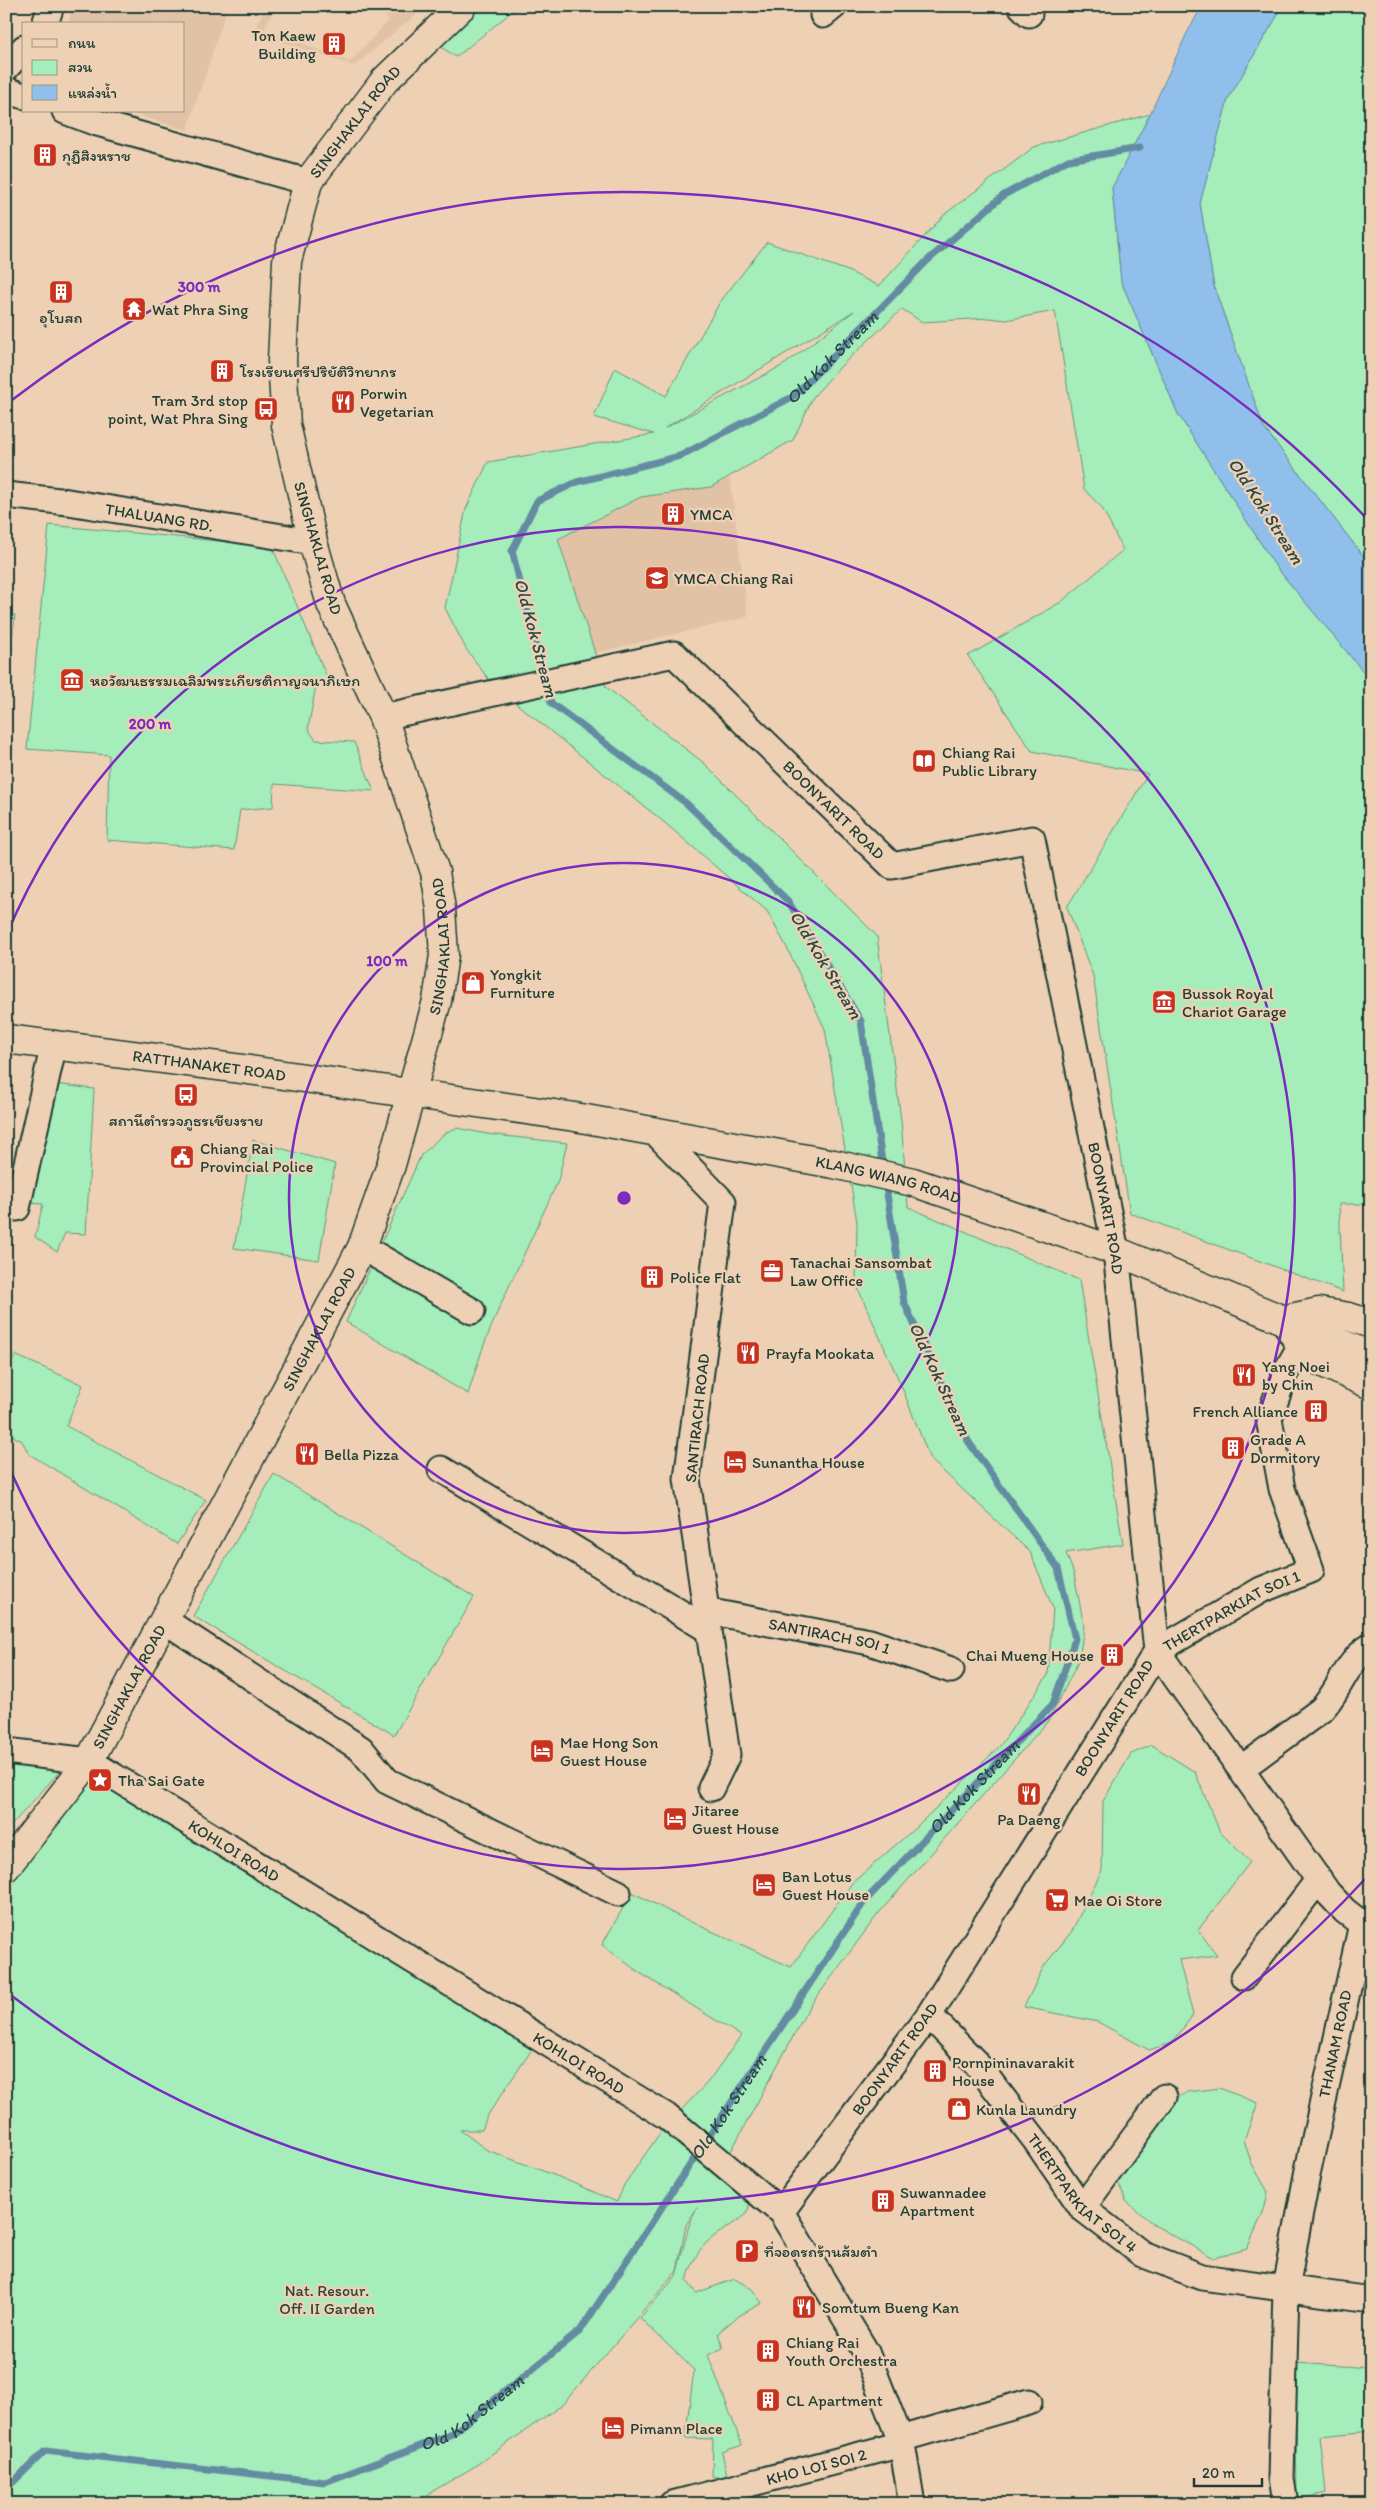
<svg xmlns="http://www.w3.org/2000/svg" width="1377" height="2510" font-family="Itim,'Playpen Sans Thai',sans-serif">
<style>
.built{fill:#e1c2a5}
.green{fill:#a5edbb;stroke:#629578;fill-rule:evenodd}
.water{fill:#90bfeb;stroke:#638ba2}
.lines{fill:none;stroke-linecap:round;stroke-linejoin:round}
.stream{stroke:#638ba2;stroke-width:7}
.minor-casing{stroke:#1f3d34;stroke-width:29}
.major-casing{stroke:#1f3d34;stroke-width:31}
.minor{stroke:#eed1b4;stroke-width:25}
.major{stroke:#eed1b4;stroke-width:28}
.ring{fill:none;stroke:#7b2cbf;stroke-width:2.5}
.labels{text-anchor:middle;dominant-baseline:central;stroke-width:5;stroke-linejoin:round;paint-order:stroke}
.poi-label{font-size:16px;fill:#1f3d34;stroke:#eed1b4;text-anchor:start}
.street-label{font-size:16px;fill:#1f3d34;stroke:#eed1b4}
.park-label{font-size:16px;fill:#26463b;stroke:#eed1b4}
.water-label{font-size:18px;font-style:italic;fill:#2a4a46;stroke:#eed1b4}
.centre{fill:#7b2cbf;stroke:#eed1b4;stroke-width:2.5}
.ring-label{font-size:15px;text-anchor:middle;font-weight:bold;fill:#7b2cbf;stroke:#eed1b4;stroke-width:5;stroke-linejoin:round;paint-order:stroke}
</style>
<rect width="100%" height="100%" fill="#eed1b4"/>
<filter id="ink" filterUnits="userSpaceOnUse"><feTurbulence type="fractalNoise" baseFrequency=".02" numOctaves="2"/><feDisplacementMap in="SourceGraphic" scale="10" xChannelSelector="R" yChannelSelector="G"/><feConvolveMatrix kernelMatrix="1 2 1 2 8 2 1 2 1" color-interpolation-filters="sRGB"/></filter>
<g filter="url(#ink)">
<!-- built -->
<path class="built" d="M71,6H228L187,130L124,111H184V24H69Z
M266,6H276L264,29L350,62L389,20L375,6H427L354,66L253,32Z
M730,478L748,617L595,653L558,539L641,497L711,487Z"/>
<!-- green -->
<path class="green" d="M478,6H519L456,57L437,44Z
M1283,6H1371V566L1264,428L1214,287L1200,203L1228,99Z
M1150,114L1112,188L1121,281L1178,414L1276,567L1371,681V1204H1339L1343,1292L1130,1213L1093,976L1067,907L1148,774L1032,751L968,656L1061,602L1123,550L1102,508L1084,489L1055,311L1006,320L989,318L922,322L902,309L841,366L813,397L793,440L711,487L641,497L558,539L606,687L704,763L877,936L901,1120L908,1207L1079,1280L1123,1544L1066,1553L1074,1574L1084,1626L1079,1660L1049,1720L878,1914L808,2009L718,2175L751,2198L747,2214C715,2238 698,2238 687,2281L696,2293L735,2279L752,2289L762,2303L737,2317L718,2333L723,2348L708,2355L742,2445L722,2452L728,2480L712,2476L713,2439L685,2438L694,2370L640,2318L676,2276L689,2225L697,2208L686,2225L677,2271L562,2405L472,2468L411,2504H6V1867L89,1761L533,2048L487,2116L482,2130H460L487,2150L559,2177L617,2202L624,2185L662,2130L707,2083L741,2036L640,1973L602,1945L632,1892L676,1915L791,1967L852,1883L914,1829L1000,1746L1048,1675L1053,1608L1030,1552L930,1459L901,1385L856,1284L857,1222L825,1029L787,948L767,911L665,823L493,685L466,649L445,608L466,509L488,462L654,434L594,417L615,368L666,396L720,302L767,242L848,271L879,286L945,214L1034,147ZM854,311L785,364L665,428Z
M49,525L272,546L331,687L316,685L308,729L316,740L354,742L374,791L274,784L273,807L240,810L234,850L107,840L109,755L27,749Z
M6,614L15,615L6,696Z
M32,1081L94,1089L86,1234L65,1233L57,1252L35,1237L43,1204L10,1202Z
M457,1128L487,1134L567,1143L558,1181L500,1306L483,1347L468,1394L346,1322L421,1155C432,1146 443,1131 457,1128Z
M253,1140L335,1164L319,1260L234,1248Z
M15,1355L83,1385L66,1426L206,1500L177,1544L29,1454L22,1441L6,1432V1378Z
M274,1474L474,1597L394,1735L193,1616Z
M1152,1745L1195,1772L1220,1832L1250,1862L1198,1930L1217,1955L1179,1960L1193,2015L1172,2043L1149,2050L1098,2022L1024,2007L1044,1966L1072,1931L1102,1870L1103,1801L1131,1754Z
M6,1751L71,1759L6,1831Z
M1219,2088L1258,2103L1244,2140L1251,2162L1268,2192L1264,2210L1247,2249L1214,2258L1154,2225L1126,2201L1112,2168L1148,2113L1188,2092Z
M1295,2363L1371,2368V2431L1320,2436L1326,2493L1297,2499Z"/>
<!-- water -->
<path class="water" d="M1202,6H1283L1228,99L1200,203L1214,287L1264,428L1371,566V681L1276,567L1178,414L1121,281L1112,188L1150,114L1186,35Z"/>
<g class="lines">
<!-- stream -->
<g class="stream">
<path id="s1" d="M883,1168L861,1021L788,901L686,803L551,703L512,551L537,501L577,482L680,456L794,396L928,260L1004,195L1068,160L1140,148"/>
<path id="s2" d="M6,2489L45,2451L325,2482L452,2434L580,2331L864,1902L1053,1704L1075,1639L1058,1568L968,1441L904,1302L885,1181"/>
</g>
<defs>
<g id="minor">
<path d="M1021,6L1029,14"/>
<path d="M823,15L834,6"/>
<path d="M45,24L51,6"/>
<path d="M6,68L24,48"/>
<path d="M6,90L24,96"/>
<path d="M65,111L94,122L308,182"/>
<path id="s3" d="M6,495L68,502L313,542"/>
<path id="s4" d="M383,717L674,654L892,866L1032,839L1116,1251L1157,1651L929,2015L781,2212"/>
<path d="M654,1131L723,1202L687,1479L727,1755L711,1788"/>
<path d="M17,1208L54,1044"/>
<path d="M362,1247L472,1311"/>
<path d="M441,1469L709,1630"/>
<path id="s5" d="M706,1611L870,1642L951,1670"/>
<path d="M164,1620L361,1749L387,1781L618,1893"/>
<path d="M1157,1651L1328,1893L1345,1911L1362,1924L1308,2170L1286,2288L1281,2478L1285,2504"/>
<path id="s6" d="M1157,1651L1261,1590L1311,1570L1282,1489L1269,1419L1285,1373L1300,1347L1289,1330"/>
<path id="s7" d="M6,1751L89,1761L666,2116L781,2212L866,2352L902,2444L912,2504"/>
<path d="M1242,1768L1321,1710C1340,1691 1346,1661 1371,1646"/>
<path d="M1244,1977L1319,1879"/>
<path id="s8" d="M929,2015L976,2063L1036,2141L1082,2208L1142,2254L1202,2277L1371,2300"/>
<path d="M1082,2208L1164,2097"/>
<path d="M900,2439L1029,2402"/>
<path id="s9" d="M672,2504L902,2444"/>
</g>
<g id="major">
<path id="s10" d="M6,1039L242,1069L575,1117L834,1164L913,1182L1116,1251L1371,1356"/>
<path d="M1282,1320L1319,1312L1349,1317L1371,1324"/>
<path d="M1300,1347L1323,1363L1371,1385"/>
<path id="s11" d="M6,1867L89,1761L362,1247L391,1165L437,1001L444,955L441,909L435,872L383,717L331,604L313,542L286,425L282,360L287,261L308,182L385,80L462,6"/>
</g>
</defs>
<!-- minor casing -->
<use href="#minor" class="minor-casing"/>
<!-- major casing -->
<use href="#major" class="major-casing"/>
<!-- minor -->
<use href="#minor" class="minor"/>
<!-- major -->
<use href="#major" class="major"/>
</g>
</g>
<!-- distance rings -->
<g class="ring">
<circle cx="624" cy="1198" r="335"/>
<path d="M6 936A671 671 0 1 1 6 1460"/>
<path d="M1366 1878A1006 1006 0 0 1 12 1996M12 400A1006 1006 0 0 1 1366 518"/>
</g>
<!-- icons -->
<defs>
<symbol id="building-square" viewBox="-11 -11 22 22"><rect x="-9" y="-9" width="18" height="18" rx="4" fill="#c8321e" stroke="#eed1b4"/><path d="M-4-6H4V6H1V3H-1V6H-4ZM-2.5-4.3h1.7v1.8h-1.7ZM.8-4.3h1.7v1.8H.8ZM-2.5-1h1.7V.8h-1.7ZM.8-1h1.7V.8H.8Z" fill="#fff"/></symbol>
<symbol id="temple-square" viewBox="-11 -11 22 22"><rect x="-9" y="-9" width="18" height="18" rx="4" fill="#c8321e" stroke="#eed1b4"/><path d="M0-6L5-2H3V0L6.5 2.5H4V6H1.5V3h-3V6H-4V2.5H-6.5L-3 0V-2H-5Z" fill="#fff"/></symbol>
<symbol id="restaurant-square" viewBox="-11 -11 22 22"><rect x="-9" y="-9" width="18" height="18" rx="4" fill="#c8321e" stroke="#eed1b4"/><path d="M-5-6h1v4h1v-4h1v4h1v-4h1v5L-1.5 .5V6h-2V.5L-5-1ZM5-6V6H3V1.5H1.5Q1.5-4 5-6Z" fill="#fff"/></symbol>
<symbol id="bus-square" viewBox="-11 -11 22 22"><rect x="-9" y="-9" width="18" height="18" rx="4" fill="#c8321e" stroke="#eed1b4"/><path d="M-5-6H5V4H4V6H2V4H-2V6H-4V4H-5ZM-3.5-4V0h7V-4ZM-3.5 1.2v1.5H-2V1.2ZM2 1.2v1.5H3.5V1.2Z" fill="#fff"/></symbol>
<symbol id="school-square" viewBox="-11 -11 22 22"><rect x="-9" y="-9" width="18" height="18" rx="4" fill="#c8321e" stroke="#eed1b4"/><path d="M0-5L7-2L0 1L-7-2ZM-4 1L0 2.5L4 1V4Q0 6-4 4Z" fill="#fff"/></symbol>
<symbol id="museum-square" viewBox="-11 -11 22 22"><rect x="-9" y="-9" width="18" height="18" rx="4" fill="#c8321e" stroke="#eed1b4"/><path d="M0-6L6-3V-2H-6V-3ZM-5-1h2V3h-2ZM-1-1h2V3h-2ZM3-1h2V3H3ZM-6 4H6V6H-6Z" fill="#fff"/></symbol>
<symbol id="library-square" viewBox="-11 -11 22 22"><rect x="-9" y="-9" width="18" height="18" rx="4" fill="#c8321e" stroke="#eed1b4"/><path d="M-6-4Q-3-5.5-.7-3.5V5Q-3 3-6 4ZM6-4Q3-5.5 .7-3.5V5Q3 3 6 4Z" fill="#fff"/></symbol>
<symbol id="shop-square" viewBox="-11 -11 22 22"><rect x="-9" y="-9" width="18" height="18" rx="4" fill="#c8321e" stroke="#eed1b4"/><path d="M-5-2.5h2.3a2.7 3.5 0 0 1 5.4 0H5L5.5 6h-11ZM-1.5-2.5h3a1.5 2.3 0 0 0-3 0Z" fill="#fff"/></symbol>
<symbol id="civic-square" viewBox="-11 -11 22 22"><rect x="-9" y="-9" width="18" height="18" rx="4" fill="#c8321e" stroke="#eed1b4"/><path d="M-.6-6.5H3V-4.5H.6V-3L4-1V1h2V6H-6V1h2V-1L-.6-3ZM-1.2 2.5V6h2.4V2.5Z" fill="#fff"/></symbol>
<symbol id="office-square" viewBox="-11 -11 22 22"><rect x="-9" y="-9" width="18" height="18" rx="4" fill="#c8321e" stroke="#eed1b4"/><path d="M-6-3h4V-5.5h4V-3h4V5H-6ZM-1-4.5V-3h2v-1.5ZM-6 0V1H6V0Z" fill="#fff"/></symbol>
<symbol id="hotel-square" viewBox="-11 -11 22 22"><rect x="-9" y="-9" width="18" height="18" rx="4" fill="#c8321e" stroke="#eed1b4"/><path d="M-6-4.5h1.5V1H6V5H4.5V3h-9V5H-6ZM-4 0a1.8 1.8 0 1 1 3.6 0ZM.5 0V-2.5h3Q6-2.5 6 0Z" fill="#fff"/></symbol>
<symbol id="sight-square" viewBox="-11 -11 22 22"><rect x="-9" y="-9" width="18" height="18" rx="4" fill="#c8321e" stroke="#eed1b4"/><path d="M0-6L1.8-2.2L6-1.7L2.9 1.2L3.7 5.4L0 3.3L-3.7 5.4L-2.9 1.2L-6-1.7L-1.8-2.2Z" fill="#fff"/></symbol>
<symbol id="supermarket-square" viewBox="-11 -11 22 22"><rect x="-9" y="-9" width="18" height="18" rx="4" fill="#c8321e" stroke="#eed1b4"/><path d="M-6-5.5h2.5l.6 2H6L4.5 2H-2.5L-4.4-4H-6ZM-1.5 3.2a1.3 1.3 0 1 0 .1 0ZM3 3.2a1.3 1.3 0 1 0 .1 0Z" fill="#fff"/></symbol>
<symbol id="parking-square" viewBox="-11 -11 22 22"><rect x="-9" y="-9" width="18" height="18" rx="4" fill="#c8321e" stroke="#eed1b4"/><path d="M-3.5-5.5H1a3.5 3.5 0 0 1 0 7H-1V5.5H-3.5ZM-1-3.4V-.6H.8a1.4 1.4 0 0 0 0-2.8Z" fill="#fff"/></symbol>
</defs>
<g fill-rule="evenodd">
<use href="#building-square" x="320" y="30" width="28" height="28"/>
<use href="#building-square" x="31" y="141" width="28" height="28"/>
<use href="#building-square" x="47" y="278" width="28" height="28"/>
<use href="#temple-square" x="120" y="295" width="28" height="28"/>
<use href="#building-square" x="208" y="357" width="28" height="28"/>
<use href="#restaurant-square" x="329" y="388" width="28" height="28"/>
<use href="#bus-square" x="252" y="395" width="28" height="28"/>
<use href="#building-square" x="659" y="500" width="28" height="28"/>
<use href="#school-square" x="643" y="564" width="28" height="28"/>
<use href="#museum-square" x="58" y="666" width="28" height="28"/>
<use href="#library-square" x="910" y="747" width="28" height="28"/>
<use href="#shop-square" x="459" y="969" width="28" height="28"/>
<use href="#museum-square" x="1150" y="988" width="28" height="28"/>
<use href="#bus-square" x="172" y="1081" width="28" height="28"/>
<use href="#civic-square" x="168" y="1143" width="28" height="28"/>
<use href="#office-square" x="758" y="1257" width="28" height="28"/>
<use href="#building-square" x="638" y="1263" width="28" height="28"/>
<use href="#restaurant-square" x="734" y="1339" width="28" height="28"/>
<use href="#restaurant-square" x="1230" y="1361" width="28" height="28"/>
<use href="#building-square" x="1302" y="1397" width="28" height="28"/>
<use href="#building-square" x="1219" y="1434" width="28" height="28"/>
<use href="#restaurant-square" x="293" y="1440" width="28" height="28"/>
<use href="#hotel-square" x="721" y="1448" width="28" height="28"/>
<use href="#building-square" x="1098" y="1641" width="28" height="28"/>
<use href="#hotel-square" x="528" y="1737" width="28" height="28"/>
<use href="#sight-square" x="86" y="1766" width="28" height="28"/>
<use href="#restaurant-square" x="1015" y="1780" width="28" height="28"/>
<use href="#hotel-square" x="661" y="1805" width="28" height="28"/>
<use href="#hotel-square" x="750" y="1871" width="28" height="28"/>
<use href="#supermarket-square" x="1043" y="1886" width="28" height="28"/>
<use href="#building-square" x="921" y="2057" width="28" height="28"/>
<use href="#shop-square" x="945" y="2095" width="28" height="28"/>
<use href="#building-square" x="869" y="2187" width="28" height="28"/>
<use href="#parking-square" x="733" y="2237" width="28" height="28"/>
<use href="#restaurant-square" x="790" y="2293" width="28" height="28"/>
<use href="#building-square" x="754" y="2337" width="28" height="28"/>
<use href="#building-square" x="754" y="2386" width="28" height="28"/>
<use href="#hotel-square" x="599" y="2414" width="28" height="28"/>
</g>
<g class="labels">
<!-- poi labels -->
<g class="poi-label">
<text x="316" y="35" text-anchor="end">Ton Kaew<tspan x="316" dy="18">Building</tspan></text>
<text x="62" y="155">กุฏิสิงหราช</text>
<text x="152" y="309">Wat Phra Sing</text>
<text x="61" y="317" text-anchor="middle">อุโบสถ</text>
<text x="240" y="371">โรงเรียนศรีปริยัติวิทยากร</text>
<text x="360" y="393">Porwin<tspan x="360" dy="18">Vegetarian</tspan></text>
<text x="248" y="400" text-anchor="end">Tram 3rd stop<tspan x="248" dy="18">point, Wat Phra Sing</tspan></text>
<text x="690" y="514">YMCA</text>
<text x="674" y="578">YMCA Chiang Rai</text>
<text x="90" y="680">หอวัฒนธรรมเฉลิมพระเกียรติกาญจนาภิเษก</text>
<text x="942" y="752">Chiang Rai<tspan x="942" dy="18">Public Library</tspan></text>
<text x="490" y="974">Yongkit<tspan x="490" dy="18">Furniture</tspan></text>
<text x="1182" y="993">Bussok Royal<tspan x="1182" dy="18">Chariot Garage</tspan></text>
<text x="186" y="1120" text-anchor="middle">สถานีตำรวจภูธรเชียงราย</text>
<text x="200" y="1148">Chiang Rai<tspan x="200" dy="18">Provincial Police</tspan></text>
<text x="790" y="1262">Tanachai Sansombat<tspan x="790" dy="18">Law Office</tspan></text>
<text x="670" y="1277">Police Flat</text>
<text x="766" y="1353">Prayfa Mookata</text>
<text x="1262" y="1366">Yang Noei<tspan x="1262" dy="18">by Chin</tspan></text>
<text x="1298" y="1411" text-anchor="end">French Alliance</text>
<text x="1250" y="1439">Grade A<tspan x="1250" dy="18">Dormitory</tspan></text>
<text x="324" y="1454">Bella Pizza</text>
<text x="752" y="1462">Sunantha House</text>
<text x="1094" y="1655" text-anchor="end">Chai Mueng House</text>
<text x="560" y="1742">Mae Hong Son<tspan x="560" dy="18">Guest House</tspan></text>
<text x="118" y="1780">Tha Sai Gate</text>
<text x="692" y="1810">Jitaree<tspan x="692" dy="18">Guest House</tspan></text>
<text x="1029" y="1819" text-anchor="middle">Pa Daeng</text>
<text x="782" y="1876">Ban Lotus<tspan x="782" dy="18">Guest House</tspan></text>
<text x="1074" y="1900">Mae Oi Store</text>
<text x="952" y="2062">Pornpininavarakit<tspan x="952" dy="18">House</tspan></text>
<text x="976" y="2109">Kunla Laundry</text>
<text x="900" y="2192">Suwannadee<tspan x="900" dy="18">Apartment</tspan></text>
<text x="764" y="2251">ที่จอดรถร้านส้มตำ</text>
<text x="822" y="2307">Somtum Bueng Kan</text>
<text x="786" y="2342">Chiang Rai<tspan x="786" dy="18">Youth Orchestra</tspan></text>
<text x="786" y="2400">CL Apartment</text>
<text x="630" y="2428">Pimann Place</text>
</g>
<!-- street labels -->
<g class="street-label">
<text stroke="none"><textPath href="#s11" startOffset="1899">SINGHAKLAI ROAD</textPath></text>
<text stroke="none"><textPath href="#s3" startOffset="155">THALUANG RD.</textPath></text>
<text transform="translate(318 548) rotate(74)">SINGHAKLAI ROAD</text>
<text stroke="none"><textPath href="#s4" startOffset="521">BOONYARIT ROAD</textPath></text>
<text stroke="none"><textPath href="#s11" startOffset="1029">SINGHAKLAI ROAD</textPath></text>
<text stroke="none"><textPath href="#s10" startOffset="205">RATTHANAKET ROAD</textPath></text>
<text stroke="none"><textPath href="#s10" startOffset="894">KLANG WIANG ROAD</textPath></text>
<text stroke="none"><textPath href="#s4" startOffset="1121">BOONYARIT ROAD</textPath></text>
<text stroke="none"><textPath href="#s11" startOffset="624">SINGHAKLAI ROAD</textPath></text>
<text transform="translate(697 1418) rotate(-84)">SANTIRACH ROAD</text>
<text stroke="none"><textPath href="#s6" startOffset="85">THERTPARKIAT SOI 1</textPath></text>
<text stroke="none"><textPath href="#s5" startOffset="126">SANTIRACH SOI 1</textPath></text>
<text stroke="none"><textPath href="#s11" startOffset="219">SINGHAKLAI ROAD</textPath></text>
<text transform="translate(1114 1718) rotate(-58)">BOONYARIT ROAD</text>
<text stroke="none"><textPath href="#s7" startOffset="254">KOHLOI ROAD</textPath></text>
<text transform="translate(1335 2044) rotate(-78)">THANAM ROAD</text>
<text transform="translate(895 2059) rotate(-54)">BOONYARIT ROAD</text>
<text stroke="none"><textPath href="#s7" startOffset="659">KOHLOI ROAD</textPath></text>
<text stroke="none"><textPath href="#s8" startOffset="236">THERTPARKIAT SOI 4</textPath></text>
<text stroke="none"><textPath href="#s9" startOffset="149">KHO LOI SOI 2</textPath></text>
</g>
<!-- park labels -->
<g class="park-label">
<text x="327" y="2290">Nat. Resour.<tspan x="327" dy="18">Off. II Garden</tspan></text>
</g>
<!-- water labels -->
<g class="water-label">
<text stroke="none"><textPath href="#s1" startOffset="1145">Old Kok Stream</textPath></text>
<text transform="translate(1266 511) rotate(57)">Old Kok Stream</text>
<text transform="translate(536 638) rotate(75)">Old Kok Stream</text>
<text transform="translate(826 965) rotate(59)">Old Kok Stream</text>
<text transform="translate(940 1379) rotate(65)">Old Kok Stream</text>
<text stroke="none"><textPath href="#s2" startOffset="1310">Old Kok Stream</textPath></text>
<text stroke="none"><textPath href="#s2" startOffset="905">Old Kok Stream</textPath></text>
<text stroke="none"><textPath href="#s2" startOffset="500">Old Kok Stream</textPath></text>
</g>
</g>
<circle cx="624" cy="1198" r="8" class="centre"/>
<g class="ring-label">
<text x="199" y="292">300 m</text>
<text x="150" y="729">200 m</text>
<text x="387" y="966">100 m</text>
</g>
<!-- margin -->
<rect width="1377" height="2510" fill="none" stroke="#eed1b4" stroke-width="25"/>
<rect x="12" y="12" width="1352" height="2485" fill="none" stroke="#1f3d34" stroke-width="2" filter="url(#ink)"/>
<!-- legend -->
<rect x="22" y="22" width="162" height="90" fill="#eed1b4" stroke="#9b9681"/>
<rect x="32" y="39" width="25" height="8" fill="#eed1b4" stroke="#9b9681"/>
<text x="68" y="48" font-size="15" fill="#1f3d34">ถนน</text>
<rect x="32" y="60" width="25" height="15" fill="#a5edbb" stroke="#9b9681"/>
<text x="68" y="72" font-size="15" fill="#1f3d34">สวน</text>
<rect x="32" y="85" width="25" height="15" fill="#90bfeb" stroke="#9b9681"/>
<text x="68" y="98" font-size="15" fill="#1f3d34">แหล่งน้ำ</text>
<!-- scale -->
<path d="M1194 2478v8h68v-8" fill="none" stroke="#1f3d34" stroke-width="2.5"/>
<text x="1202" y="2478" font-size="15" fill="#1f3d34" stroke="#eed1b4" stroke-width="4" paint-order="stroke">20 m</text>
</svg>
